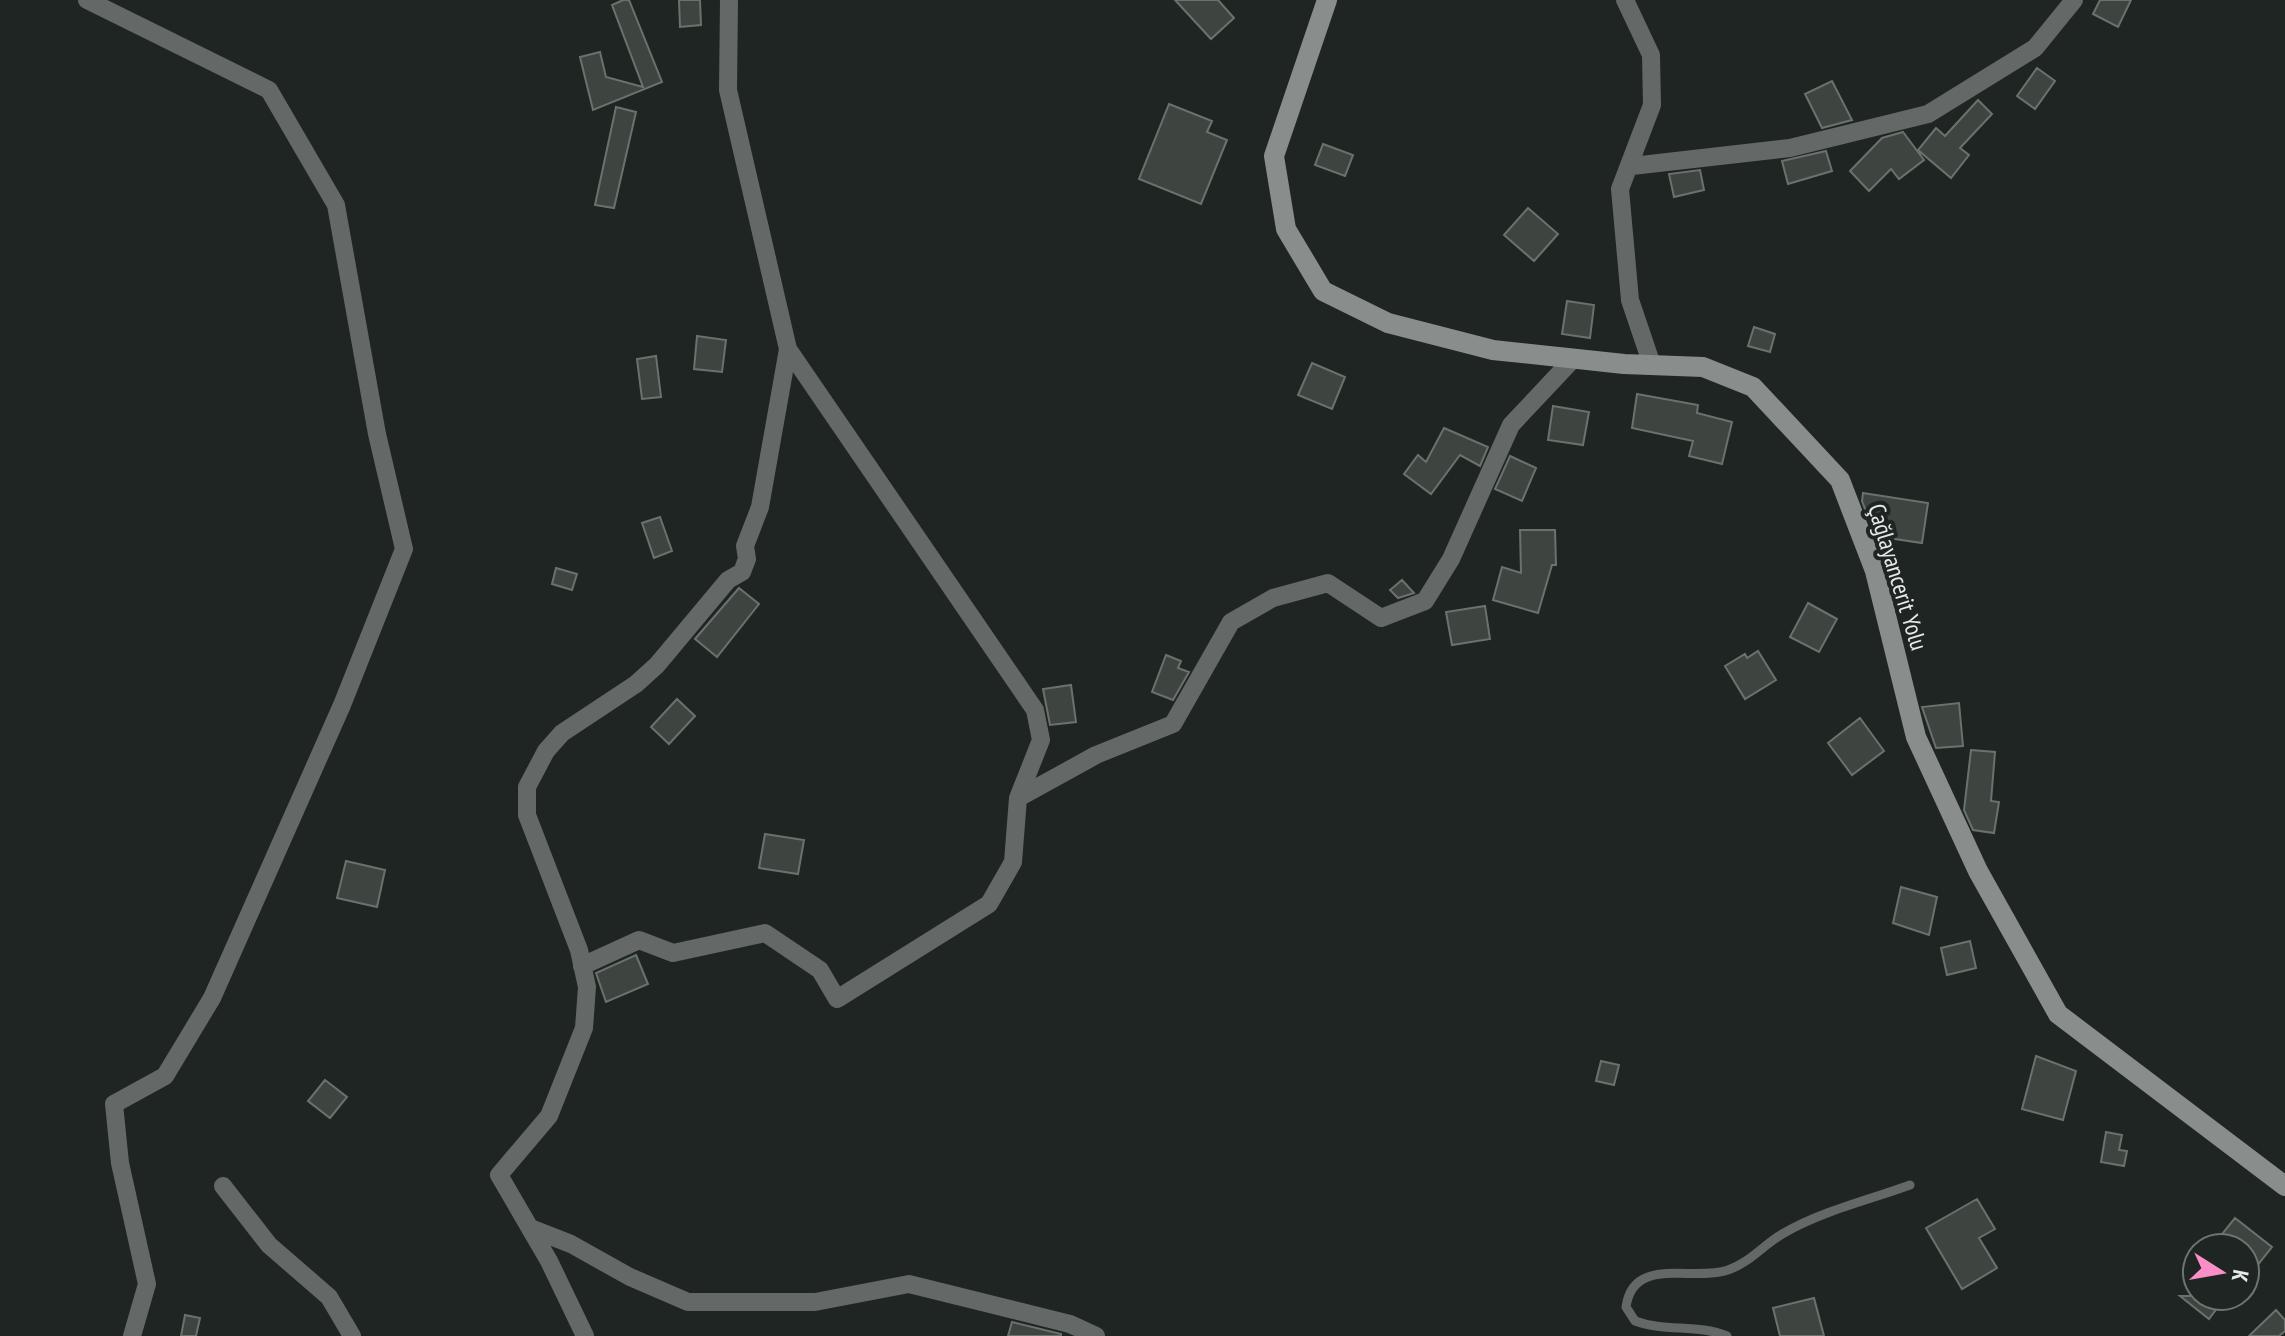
<svg xmlns="http://www.w3.org/2000/svg" width="2285" height="1336" font-family="'PT Sans Narrow',sans-serif">
<style>
.building{fill:#3e4541;stroke:#6a726e;stroke-width:2}
.lines{fill:none;stroke-linecap:round;stroke-linejoin:round}
.lane{stroke:#646866;stroke-width:9}
.street{stroke:#646866;stroke-width:18}
.secondary{stroke:#898e8c;stroke-width:20}
.labels{text-anchor:middle;dominant-baseline:central;stroke-width:8;stroke-linejoin:round;paint-order:stroke}
.street-label{font-size:24px;fill:#e6eae8;stroke:#1f2522}
</style>
<rect width="100%" height="100%" fill="#1f2522"/>
<!-- building -->
<path class="building" d="M623,0H629L662,82L593,110L580,57L600,52L606,77L643,87L612,5Z
M679,0H700L701,25L680,27Z
M1175,0H1218L1234,18L1211,39Z
M2100,0H2131L2118,27L2093,14Z
M2037,68L2055,81L2035,109L2017,96Z
M1832,81L1852,120L1822,128L1805,94Z
M1978,100L1992,114L1960,148L1969,155L1951,178L1918,150L1936,128L1945,136Z
M1169,104L1212,121L1207,132L1227,140L1201,204L1139,179Z
M616,107L636,112L614,208L595,205Z
M1903,132L1924,160L1899,179L1891,169L1869,191L1850,171L1882,138Z
M1323,144L1353,155L1345,176L1315,165Z
M1826,151L1832,171L1788,184L1782,161Z
M1700,170L1704,190L1674,197L1669,174Z
M1528,208L1558,234L1534,261L1504,235Z
M1567,301L1594,305L1590,338L1562,334Z
M1754,327L1775,334L1770,352L1748,346Z
M697,336L726,340L722,372L694,369Z
M656,356L661,397L642,399L637,359Z
M1312,363L1345,377L1332,409L1298,395Z
M1637,394L1698,405L1697,413L1732,422L1722,464L1689,456L1693,441L1632,428Z
M1553,406L1589,412L1583,445L1548,440Z
M1444,428L1488,447L1480,466L1460,455L1431,494L1404,474L1418,455L1426,462Z
M1510,456L1536,468L1522,501L1495,489Z
M1863,493L1928,503L1922,543L1875,536L1862,501Z
M660,517L672,551L654,558L642,523Z
M1520,530H1555L1556,565H1552L1538,613L1493,600L1502,567L1521,573Z
M556,568L577,574L572,590L552,584Z
M1402,580L1414,593L1398,598L1390,590Z
M739,588L759,604L717,657L695,639Z
M1808,603L1837,619L1819,652L1790,637Z
M1485,606L1490,639L1452,645L1446,612Z
M1758,651L1776,680L1745,699L1725,666L1745,654L1747,658Z
M1166,655L1181,661L1178,668L1189,672L1173,700L1152,692Z
M1071,685L1076,722L1050,725L1043,689Z
M677,699L695,716L669,744L651,727Z
M1959,703L1963,746L1936,748L1922,707Z
M1860,718L1884,751L1852,775L1828,743Z
M1971,750L1995,752L1991,801L1999,802L1994,833L1973,830L1964,810Z
M765,834L804,840L798,874L759,868Z
M346,861L385,870L377,907L337,898Z
M1901,887L1937,897L1929,935L1893,923Z
M1970,941L1976,968L1947,975L1941,948Z
M636,955L648,984L606,1002L596,973Z
M2036,1056L2076,1071L2063,1120L2022,1109Z
M1601,1061L1619,1065L1614,1085L1596,1081Z
M325,1080L347,1097L330,1118L308,1101Z
M2106,1132L2122,1135L2119,1150L2127,1151L2124,1166L2101,1162Z
M1977,1199L1995,1229L1979,1238L1997,1268L1962,1289L1926,1228Z
M2235,1218L2272,1247L2245,1281V1248H2211Z
M2180,1296H2226L2209,1319Z
M1814,1298L1824,1336H1780L1773,1308Z
M2276,1310L2285,1320V1331L2279,1336H2249Z
M185,1315L200,1318L196,1336H181Z
M1012,1322L1061,1334V1336H1008Z"/>
<g class="lines">
<!-- lane -->
<path class="lane" d="M1727,1336C1698,1324 1665,1332 1635,1321L1626,1307C1633,1255 1693,1282 1728,1270C1751,1262 1764,1244 1784,1233C1822,1211 1869,1200 1910,1185"/>
<!-- street -->
<path class="street" d="M87,0L269,90L336,205L377,434L404,549L342,705L212,998L165,1076L114,1104L120,1163L147,1284L132,1336
M1625,0L1651,55L1652,105L1620,189L1630,300L1652,365
M1632,166L1790,148L1928,114L2035,48L2074,0
M1018,798L1096,755L1173,724L1231,622L1273,598L1328,583L1381,618L1425,601L1451,559L1511,425L1573,359
M582,966L639,940L673,953L765,933L820,970L837,999L989,904L1013,862L1018,798L1041,740L1035,710L788,349
M223,1186L269,1245L329,1297L352,1336
M530,1228L571,1244L630,1277L688,1302H815L909,1284L1070,1324L1096,1336
M585,1336L549,1261L499,1175L549,1116L584,1028L587,987L579,950L527,815V787L546,751L562,733L636,684L657,665L728,580L742,572L747,559L745,546L760,507L788,349L728,90L729,0"/>
<!-- secondary -->
<path class="secondary" d="M1327,0L1274,156L1286,229L1323,291L1388,323L1493,350L1624,364L1703,367L1753,387L1840,480L1875,571L1916,737L1978,871L2058,1014L2285,1186"/>
</g>
<g class="labels">
<!-- street labels -->
<g class="street-label">
<text transform="translate(1898 577) rotate(73)">Çağlayancerit Yolu</text>
</g>
</g>
<!-- north arrow -->
<g transform="translate(2221 1272) rotate(101)"><circle r="38" fill="#1f2522" stroke="#6f7471" stroke-width="2"/>
<path d="M0-6L14 30L0 20L-14 30Z" fill="#fa8fc7"/>
<text y="-12" font-size="22" font-weight="bold" text-anchor="middle" fill="#e6eae8">K</text>
</g>
</svg>
